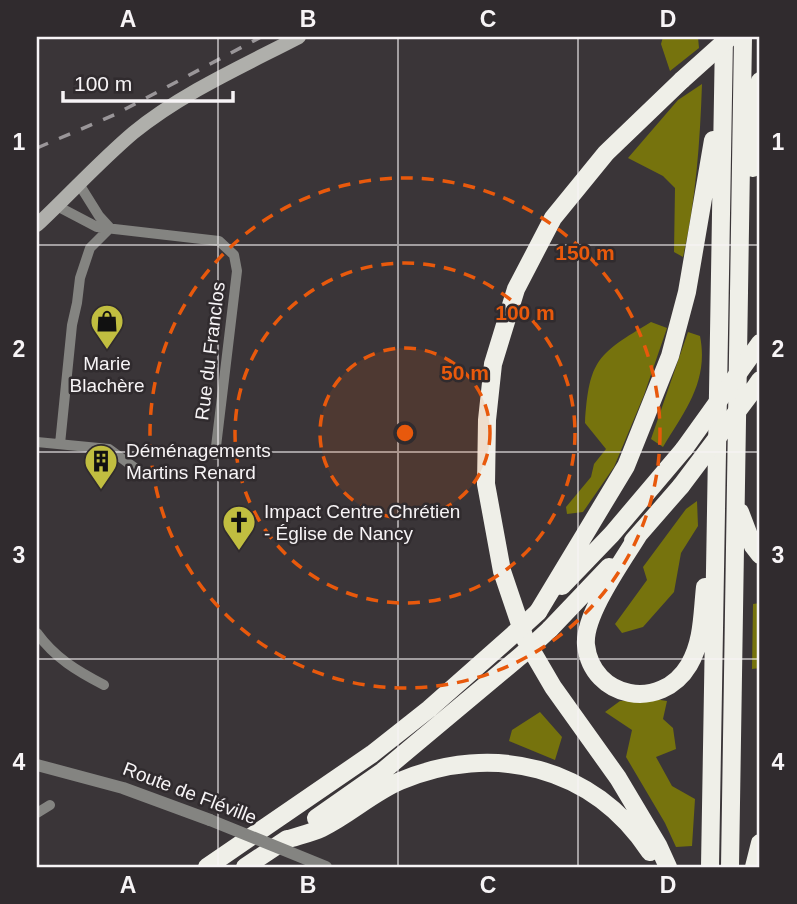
<svg xmlns="http://www.w3.org/2000/svg" width="797" height="904" font-family="Helvetica,sans-serif">
<style>
.forest{fill:#76730d}
.lines{fill:none;stroke-linecap:round;stroke-linejoin:round}
.minor{stroke:#848481;stroke-width:10}
.tertiary{stroke:#848481;stroke-width:12}
.secondary{stroke:#afafab;stroke-width:14}
.motorway{stroke:#efefe8;stroke-width:18}
.rail{stroke:#9a9699;stroke-width:3.5;stroke-dasharray:12 12;stroke-linecap:butt}
.tertiary-bridge{stroke:#848481;stroke-width:12}
.motorway-bridge{stroke:#efefe8;stroke-width:18}
.grid{fill:none;stroke:#f7f4f6;stroke-width:2;stroke-opacity:0.55}
.ring{fill:none;stroke:#e8590c;stroke-width:3.5;stroke-dasharray:12 9}
.labels{text-anchor:middle;dominant-baseline:central;stroke-width:5;stroke-linejoin:round;paint-order:stroke}
.street-label{font-size:19px;fill:#f7f4f6;stroke:#302b2e}
.poi-label{font-size:19px;fill:#f7f4f6;stroke:#302b2e;text-anchor:start}
.centre{fill:#e8590c;stroke:#302b2e;stroke-width:3.5}
.ring-label{font-size:21px;text-anchor:middle;font-weight:bold;fill:#e8590c;stroke:#302b2e;stroke-width:5;stroke-linejoin:round;paint-order:stroke}
.neatline{fill:none;stroke:#f7f4f6;stroke-width:2.5}
.grid-label{font-size:23px;text-anchor:middle;font-weight:bold;fill:#f7f4f6}
</style>
<rect width="100%" height="100%" fill="#3a3538"/>
<!-- forest -->
<path class="forest" d="M663,37H698L699,48L670,71L661,44Z
M702,84C700,142 696,199 683,257L674,252L675,188L663,176L628,158L678,100Z
M651,322L667,328L644,395L614,467L583,512L567,514L566,507L591,477L594,464L606,449L585,423C589,359 598,354 651,322Z
M688,332L700,336C709,381 685,411 663,447L651,439Z
M697,501L698,526L681,553L674,592L643,627L622,633L615,624L647,580L643,567L686,509Z
M760,603V668L752,669L753,604Z
M654,699L667,701L663,719L673,728L676,749L656,757L672,786L695,799L692,846L676,847L665,823L626,757L632,730L605,712L620,701Z
M540,712L562,737L555,760L509,741L512,730Z"/>
<g class="lines">
<!-- minor -->
<path class="minor" d="M79,184L99,216L110,228
M57,206L97,227L219,241L234,255L237,271L215,455
M37,442L109,449L146,476
M60,444L72,325L77,303L80,278L90,248L110,228
M37,633C55,658 77,671 104,685
M37,813L50,805"/>
<!-- tertiary -->
<path class="tertiary" d="M37,765L123,788L210,820"/>
<!-- secondary -->
<path class="secondary" d="M37,225C69,195 99,162 133,133C182,93 243,66 299,37"/>
<!-- motorway -->
<path class="motorway" d="M753,168L760,81
M751,393L760,380
M740,512L753,546L760,555
M639,534C624,559 583,615 586,645C592,699 661,712 689,665C703,641 702,614 705,587
M633,541L681,486
M562,586L612,534L684,449
M538,612L626,466L670,356L687,292L713,140
M550,629L609,567
M316,818L383,771L524,653
M286,840C298,836 311,833 322,828C349,815 372,793 400,781C493,742 593,766 650,852
M207,867L372,754L429,709L515,633
M245,867L287,839
M668,867L658,845L618,778L553,687L525,639L502,571L486,484L487,420L493,364L516,289L553,218L606,153L682,80
M710,867L724,37
M730,867L743,37
M754,867L760,843"/>
<!-- rail -->
<path class="rail" d="M37,148L116,114L261,37"/>
<!-- tertiary-bridge -->
<path class="tertiary-bridge" d="M210,820L326,867"/>
<!-- motorway-bridge -->
<path class="motorway-bridge" d="M682,80L730,37
M684,449L760,343
M681,486L751,393
M515,633L538,612
M524,653L550,629"/>
</g>
<!-- grid -->
<path class="grid" d="M218,37V867M398,37V867M578,37V867M37,245H760M37,452H760M37,659H760"/>
<!-- distance rings -->
<circle cx="405" cy="433" r="85" fill="#e8590c" fill-opacity=".12"/>
<g class="ring">
<circle cx="405" cy="433" r="85"/>
<circle cx="405" cy="433" r="170"/>
<circle cx="405" cy="433" r="255"/>
</g>
<!-- icons -->
<defs>
<symbol id="shop-pin" viewBox="-11 -11 22 30"><path d="M0 17L-7.5 6A9.5 9.5 0 1 1 7.5 6Z" fill="#c1be40" stroke="#302b2e"/><path d="M-5-2.5h2.3a2.7 3.5 0 0 1 5.4 0H5L5.5 6h-11ZM-1.5-2.5h3a1.5 2.3 0 0 0-3 0Z" fill="#111"/></symbol>
<symbol id="building-pin" viewBox="-11 -11 22 30"><path d="M0 17L-7.5 6A9.5 9.5 0 1 1 7.5 6Z" fill="#c1be40" stroke="#302b2e"/><path d="M-4-6H4V6H1V3H-1V6H-4ZM-2.5-4.3h1.7v1.8h-1.7ZM.8-4.3h1.7v1.8H.8ZM-2.5-1h1.7V.8h-1.7ZM.8-1h1.7V.8H.8Z" fill="#111"/></symbol>
<symbol id="church-pin" viewBox="-11 -11 22 30"><path d="M0 17L-7.5 6A9.5 9.5 0 1 1 7.5 6Z" fill="#c1be40" stroke="#302b2e"/><path d="M-1.2-6h2.4v3.5h3.3v2.4h-3.3V6h-2.4V-.1h-3.3v-2.4h3.3Z" fill="#111"/></symbol>
</defs>
<g fill-rule="evenodd">
<use href="#shop-pin" x="88" y="302" width="38" height="52"/>
<use href="#building-pin" x="82" y="442" width="38" height="52"/>
<use href="#church-pin" x="220" y="503" width="38" height="52"/>
</g>
<g class="labels">
<!-- street labels -->
<g class="street-label">
<text transform="translate(210 351) rotate(-83)">Rue du Franclos</text>
<text transform="translate(190 793) rotate(21)">Route de Fléville</text>
</g>
<!-- poi labels -->
<g class="poi-label">
<text x="107" y="363" text-anchor="middle">Marie<tspan x="107" dy="22">Blachère</tspan></text>
<text x="126" y="450">Déménagements<tspan x="126" dy="22">Martins Renard</tspan></text>
<text x="264" y="511">Impact Centre Chrétien<tspan x="264" dy="22">- Église de Nancy</tspan></text>
</g>
</g>
<circle cx="405" cy="433" r="10" class="centre"/>
<g class="ring-label">
<text x="585" y="260">150 m</text>
<text x="525" y="320">100 m</text>
<text x="465" y="380">50 m</text>
</g>
<!-- border -->
<rect width="797" height="904" fill="none" stroke="#302b2e" stroke-width="77"/>
<!-- scale -->
<path d="M63 91v10h170v-10" fill="none" stroke="#f7f4f6" stroke-width="3.5"/>
<text x="74" y="91" font-size="21" fill="#f7f4f6" stroke="#302b2e" stroke-width="5" paint-order="stroke">100 m</text>
<rect x="38" y="38" width="720" height="828" class="neatline"/>
<g class="grid-label">
<text x="128" y="27">A</text>
<text x="308" y="27">B</text>
<text x="488" y="27">C</text>
<text x="668" y="27">D</text>
<text x="19" y="150">1</text>
<text x="778" y="150">1</text>
<text x="19" y="357">2</text>
<text x="778" y="357">2</text>
<text x="19" y="563">3</text>
<text x="778" y="563">3</text>
<text x="19" y="770">4</text>
<text x="778" y="770">4</text>
<text x="128" y="893">A</text>
<text x="308" y="893">B</text>
<text x="488" y="893">C</text>
<text x="668" y="893">D</text>
</g>
</svg>
